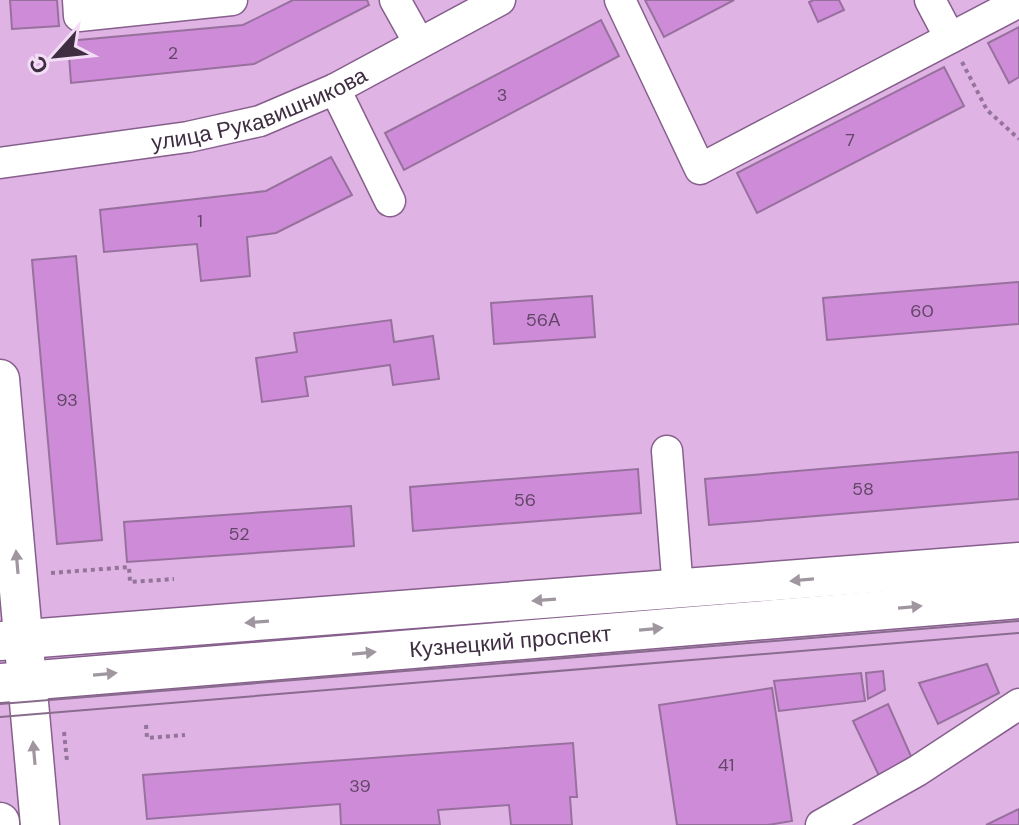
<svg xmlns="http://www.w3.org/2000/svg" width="1019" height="825" font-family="'DM Sans',sans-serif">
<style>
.building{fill:#ce8cd8;stroke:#98709e;stroke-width:2}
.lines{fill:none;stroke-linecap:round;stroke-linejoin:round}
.minor-casing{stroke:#865f8c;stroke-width:33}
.major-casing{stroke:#865f8c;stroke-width:41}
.path{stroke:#947599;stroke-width:4;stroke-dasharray:4 4;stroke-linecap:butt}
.minor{stroke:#fff;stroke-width:30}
.major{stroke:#fff;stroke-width:38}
.tram{stroke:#896c8d;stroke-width:2}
.oneway{fill:#9f96a0}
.labels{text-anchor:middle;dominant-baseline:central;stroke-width:7;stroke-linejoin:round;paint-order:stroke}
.number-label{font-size:18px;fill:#634668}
.street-label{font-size:22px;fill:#3f2e42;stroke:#f3ddf6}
</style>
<rect width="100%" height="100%" fill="#dfb4e5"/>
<!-- building -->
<path class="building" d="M10,0H57L59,26L12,29Z
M293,0H367L369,5L254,64L71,83L68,41L243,25Z
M645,0H734L664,37Z
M814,0H839L844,10L818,22L809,2Z
M601,20L619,56L404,170L385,133Z
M1019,27V77L1009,83L988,43Z
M944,67L964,106L757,213L737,173Z
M331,157L352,195L276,233L247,237L250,276L201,281L197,244L104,252L100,210L266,191Z
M76,256L102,540L57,544L32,260Z
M1019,282V324L827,340L823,298Z
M592,296L595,337L494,344L491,303Z
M391,320L394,342L433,336L439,379L393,385L390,365L305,377L308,396L262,402L256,358L297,352L294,333Z
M1019,452V499L709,525L705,479Z
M638,469L641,513L413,531L410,487Z
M351,506L354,546L127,562L124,522Z
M987,664L999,693L938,724L919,683Z
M883,671L885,690L868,699L866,673Z
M861,673L865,701L779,711L774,681Z
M772,688L792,821L768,825H677L659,705Z
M888,704L914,763L881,780L853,721Z
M573,743L577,797H570L572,825H511L509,805L438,810L440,825H341L340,804L147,819L143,775Z
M1019,809V825H986Z"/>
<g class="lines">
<defs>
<g id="minor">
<path d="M78,0L79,16L232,0"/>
<path d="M395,0L419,43"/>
<path d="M620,0L700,169L1019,2"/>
<path d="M930,0L950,38"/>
<path d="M335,89L390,201"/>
<path id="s1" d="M0,163L188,137L260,121L335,89L500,0"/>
<path d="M667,451L678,590"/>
<path d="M821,825L917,771L1019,704"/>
</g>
<g id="major">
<path d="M0,379L40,825"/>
<path d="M0,641L1019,562"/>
<path id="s2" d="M0,683L1019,599"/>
<path d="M0,822V825"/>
</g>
</defs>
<!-- minor casing -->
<use href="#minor" class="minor-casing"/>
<!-- major casing -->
<use href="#major" class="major-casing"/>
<!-- path -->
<path class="path" d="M962,62L987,110L1019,139
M51,573L129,567L130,582L174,579
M146,725L147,738L185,735
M64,732L67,761"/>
<!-- minor -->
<use href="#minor" class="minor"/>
<!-- major -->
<use href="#major" class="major"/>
<!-- tram -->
<path class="tram" d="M0,704L1019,621
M0,717L1019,633"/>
</g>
<!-- one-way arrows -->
<defs><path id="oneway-solid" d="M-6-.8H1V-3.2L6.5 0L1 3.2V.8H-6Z" transform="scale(2)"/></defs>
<g class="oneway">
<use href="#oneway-solid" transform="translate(17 562) rotate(-95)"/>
<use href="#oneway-solid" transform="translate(802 580) rotate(175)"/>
<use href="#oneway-solid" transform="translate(544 600) rotate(176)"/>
<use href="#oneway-solid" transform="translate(910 607) rotate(-5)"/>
<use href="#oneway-solid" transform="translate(257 622) rotate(176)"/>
<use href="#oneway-solid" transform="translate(651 629) rotate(-5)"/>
<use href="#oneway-solid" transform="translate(364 653) rotate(-5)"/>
<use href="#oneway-solid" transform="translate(105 674) rotate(-5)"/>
<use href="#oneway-solid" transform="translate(34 753) rotate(-95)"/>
</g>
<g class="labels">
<!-- number labels -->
<g class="number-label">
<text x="173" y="53">2</text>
<text x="502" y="95">3</text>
<text x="850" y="140">7</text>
<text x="200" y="221">1</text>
<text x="922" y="311">60</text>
<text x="543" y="320">56А</text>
<text x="67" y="400">93</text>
<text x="863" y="489">58</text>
<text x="525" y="500">56</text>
<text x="239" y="534">52</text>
<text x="726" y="765">41</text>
<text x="360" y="786">39</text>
</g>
<!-- street labels -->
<g class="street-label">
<text stroke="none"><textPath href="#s1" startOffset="266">улица Рукавишникова</textPath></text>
<text stroke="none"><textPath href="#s2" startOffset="512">Кузнецкий проспект</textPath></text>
</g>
</g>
<!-- north arrow -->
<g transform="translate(56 56) rotate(243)" stroke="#f3ddf6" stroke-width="6" paint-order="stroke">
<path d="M0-6L14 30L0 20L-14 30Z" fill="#3f2e42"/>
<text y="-12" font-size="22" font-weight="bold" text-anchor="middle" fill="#3f2e42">С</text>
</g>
</svg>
